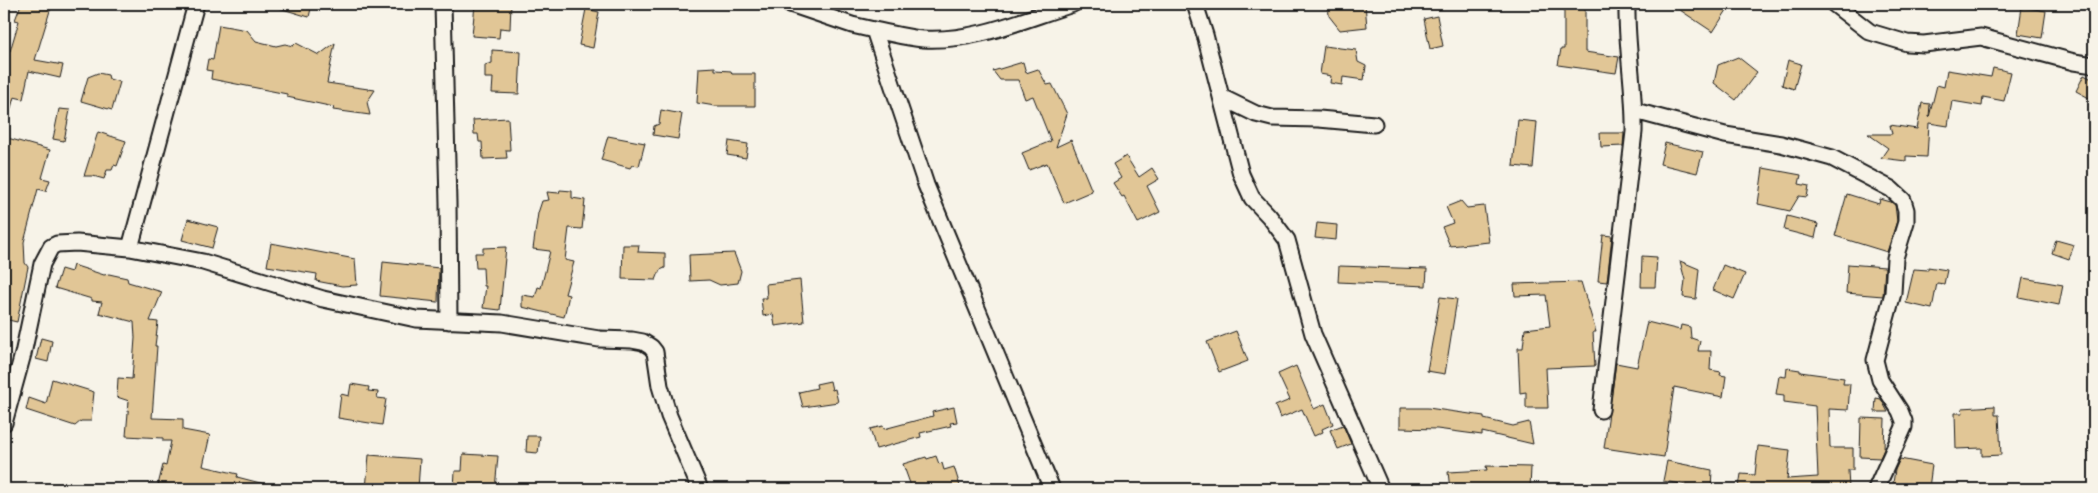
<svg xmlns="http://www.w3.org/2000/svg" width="2098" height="493" font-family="Dekko,sans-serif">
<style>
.building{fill:#e1c696;stroke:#1c1c1c}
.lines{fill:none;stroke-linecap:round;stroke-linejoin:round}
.street-casing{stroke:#1c1c1c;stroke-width:19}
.street{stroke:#f7f3e8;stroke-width:15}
</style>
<rect width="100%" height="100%" fill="#f7f3e8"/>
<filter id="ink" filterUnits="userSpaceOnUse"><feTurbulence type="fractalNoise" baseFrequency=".02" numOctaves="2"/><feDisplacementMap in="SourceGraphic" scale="10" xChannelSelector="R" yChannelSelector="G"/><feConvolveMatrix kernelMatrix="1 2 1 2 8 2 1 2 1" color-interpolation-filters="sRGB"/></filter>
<g filter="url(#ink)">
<!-- building -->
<path class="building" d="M21,4H52L35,60L63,65L60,78L29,71L23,99L14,97L8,119L4,118V49L10,51L19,21L15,20Z
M276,4H312L309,17L276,7Z
M475,4H511L510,29L500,28L499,38L472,36Z
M1328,4H1365L1367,27L1340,30L1329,16Z
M1564,4H1585V52L1619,57L1616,73L1558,65L1561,49H1564Z
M1671,4H1717L1727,10L1713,32Z
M2022,7L2046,11L2042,38L2018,34Z
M586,9L599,12L593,48L579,45Z
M1437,16L1443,46L1430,49L1424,19Z
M219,25L247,30L256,41L276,46L285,44L293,46L296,43L319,55L335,43L327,83L375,90L367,102L370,115L333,110L334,107L287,97V94L211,79L212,71L206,70L208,59L213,60Z
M1324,46L1356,50L1358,62L1366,66L1364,80L1343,77L1342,85L1330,83L1331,76L1320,74Z
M492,50L521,52L519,94L492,93L493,78H485V65L492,63Z
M1738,57L1757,72L1736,100L1714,83L1718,65Z
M1788,60L1801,64L1794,89L1782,85Z
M1023,62L1026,73L1038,69L1047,85L1052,84L1067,114L1056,147L1071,140L1092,191L1064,203L1047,163L1029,170L1022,153L1051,141L1033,96L1025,99L1018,80H1000L993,71Z
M715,67V70L731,71L732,74H755V106H715L697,103L699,68Z
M1993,68L2011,72L2004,101L1983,97L1982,106L1952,101L1948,126L1929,123L1927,157L1906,156V161L1881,158L1888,148L1868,134H1892L1890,125L1917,129L1922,103L1930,104L1929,117L1937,85L1944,87L1947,70L1991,77Z
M98,73L108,75L109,79L120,82L112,110L81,101L88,77Z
M2084,75L2094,80V92L2091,99L2076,91Z
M59,109L70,110L64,141L53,139Z
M661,110L682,114L678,139L653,135L654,126L659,124Z
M508,118L510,150H506L507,158L483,159L482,142H479L478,134H474L473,120Z
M1518,120L1537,122L1533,168L1513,166Z
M98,132L126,141L117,166L114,165L112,170H107L104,179L93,176H84Z
M1600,133H1624L1623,146L1601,147Z
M608,136L645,143L639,166L632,165L630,168L601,160Z
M4,137L50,150L42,178L50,180L46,191L38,189L24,242L25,263L28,267L17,322L4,319Z
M729,141L748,144L746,158L727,155Z
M1665,143L1703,152L1697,173L1660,164Z
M1126,156L1139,177L1152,168L1159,179L1147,186L1160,212L1138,223L1124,196L1122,197L1113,183L1121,178L1113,164Z
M1763,168L1801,175L1799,184L1809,186L1807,197L1799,196L1790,211L1758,204Z
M560,190L572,191V198L585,200L582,229L569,228L565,260L574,262L565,294L569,295L564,317L522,307V295L535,297L538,287L541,288L550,251L533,249L538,213L542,201L549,200L547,192L559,193Z
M1847,194L1879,204L1880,199L1891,202L1895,205L1897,221L1887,252L1835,236Z
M1461,201L1467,208L1484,206L1489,242L1450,246L1442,227L1453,223L1446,207Z
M1787,216L1818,224L1815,238L1784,230Z
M188,219L218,227L212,248L182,240Z
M1317,223L1337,225L1336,240L1315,238Z
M1603,235L1612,236L1607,282L1598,281Z
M2056,240L2074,245L2069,259L2052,253Z
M271,243L355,259L357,285L342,286L316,281L317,274L267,266Z
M623,245H639L638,252L665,253V268L660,270L656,280L622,279Z
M506,247L500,310L483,308L486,286H484L483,268H476L475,253H483V248Z
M734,253L741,271L738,283L720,285L709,280L690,281L689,255Z
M1642,256L1657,257L1655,287H1641Z
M1680,261L1699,269L1696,299L1683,297L1685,280Z
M383,262L439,268L438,302L380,296Z
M1848,264L1885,267L1883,296L1846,293Z
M73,265L104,275L109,274L127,278L128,282L162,292L150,321L158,322L155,346H157L152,418L183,419V430L210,435L203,466L238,474L237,477L268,485V489H157L163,465L166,466L171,441H163V438L126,436L129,401L117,397L118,378L132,379L135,338L134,322L99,313L102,302L92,301V299L55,288L61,269L71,272Z
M1723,265L1745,274L1734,299L1713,290Z
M1339,266L1427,269L1426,286L1338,282Z
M1928,267L1947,270L1944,284L1937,283L1932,309L1906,303L1914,269L1928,270Z
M2023,278L2063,285L2059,305L2019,297Z
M800,280L804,322L775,326L773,314L763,316L761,298H767L766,284Z
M1581,282L1596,332H1593L1595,366L1546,368L1548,408H1526V392L1520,393L1518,348H1523L1525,329L1550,326L1546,295L1515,296L1514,284Z
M1440,297L1457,299L1445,374L1427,371Z
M1647,322L1680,330L1681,325L1690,327L1691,338L1700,341L1698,351H1711L1710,370L1721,372L1720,375L1726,376L1723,397L1674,387L1664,457L1604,448L1616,363L1637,367Z
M1236,331L1248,361L1219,372L1207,342Z
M41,338L52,341L48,362L36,359Z
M1296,366L1314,409L1325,404L1333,424L1322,429L1323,432L1314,436L1302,409L1280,418L1275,406L1290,400L1278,374Z
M1787,368L1800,370V372L1844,378L1843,384H1850L1848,410L1829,409L1830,448H1853V470H1848L1849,489H1758L1739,487L1741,474L1755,475L1758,446L1790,450L1787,479L1818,477L1815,406L1784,402V395L1776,394L1779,376L1786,377Z
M52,379L94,392L91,421H81L75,426L26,410L29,398L46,404Z
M830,381L832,390L835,389L838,402L803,407L799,392L817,388L816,384Z
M351,384L369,387L368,391L378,392L377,398L386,399L382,425L338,418L341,394L349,396Z
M1876,398L1881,399L1888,412H1875Z
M1995,406V415H1999L2001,455L1982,456V448L1956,449L1955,413H1963L1962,408Z
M954,407L957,422L950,423L951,426L920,433L921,437L876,449L870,429L883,426L884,429L933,416L932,412Z
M1400,408H1428L1484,416V419L1513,426L1529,422L1533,444L1482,432V435L1437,429L1400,428Z
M1861,418L1885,419L1884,449L1880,458L1860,457Z
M1343,425L1351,444L1338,449L1330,430Z
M527,436H540L538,453L526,452Z
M463,454L498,456L495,489H454L455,471H462Z
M369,455L420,459L418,489H366Z
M936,456L939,464L942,463L944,470L954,467L960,486L952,489H912L903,464L926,457L927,459Z
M1900,459L1932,465L1929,488L1893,483L1895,470Z
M1667,461L1712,470L1711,489L1663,481Z
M1486,466L1531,467L1530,489H1450L1448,472L1487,470Z"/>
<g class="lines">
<defs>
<path id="street" d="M443,4L448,203L449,321
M790,4L852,25L874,30L926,185L1052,489
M1195,4L1205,35L1241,174L1252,198L1269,216L1287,240L1313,334L1381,489
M1834,4L1870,32L1907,43L1924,44L1981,37L2074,62L2094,65
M874,30C890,33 907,38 923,39C976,42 1024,19 1073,4
M1221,97L1256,114L1272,118L1319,119L1374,124
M1635,111L1725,135L1781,144L1832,158L1891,189L1903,200L1906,210V222L1895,258L1893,293L1875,360L1880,380L1900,411L1904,421V427L1876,489
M130,248L196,4
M1601,410L1634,132C1635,89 1626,47 1627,4
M4,423L23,354L42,264L51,247L57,244L77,243L130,248L203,262L323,299L416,319L502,323L599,339L632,340L643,342L651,347L655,352L660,386L669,416L700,489"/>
</defs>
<!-- street casing -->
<use href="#street" class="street-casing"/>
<!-- street -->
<use href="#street" class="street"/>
</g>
</g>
<!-- margin -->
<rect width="2098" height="493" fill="none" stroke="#f7f3e8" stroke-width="20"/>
<rect x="10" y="10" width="2078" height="473" fill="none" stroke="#1c1c1c" stroke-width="2" filter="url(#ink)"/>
</svg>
